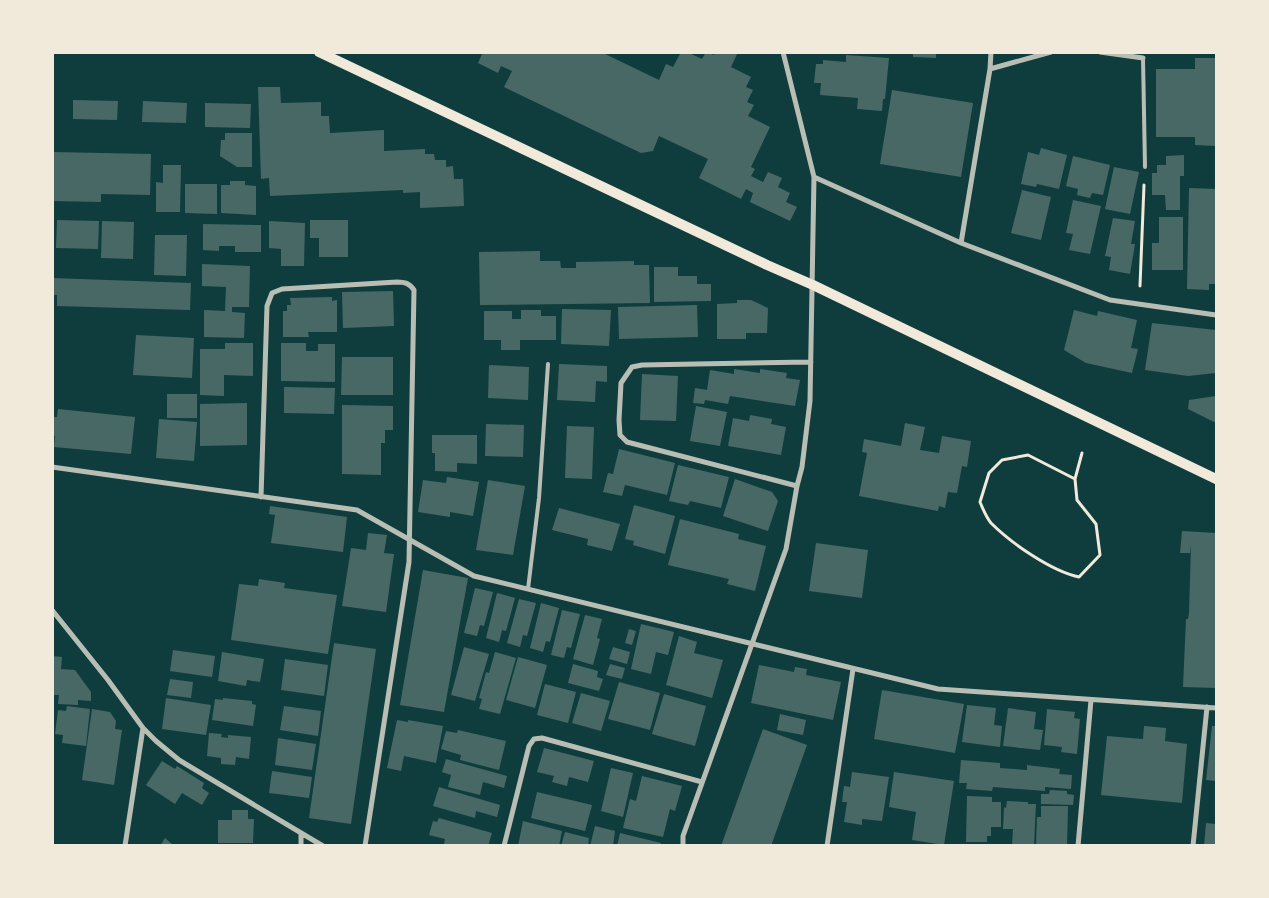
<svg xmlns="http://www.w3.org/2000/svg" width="1269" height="898" font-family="'Varela Round',sans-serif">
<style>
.building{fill:#486865}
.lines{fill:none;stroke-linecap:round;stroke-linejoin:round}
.path{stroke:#f1e9da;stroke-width:3}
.service{stroke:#b8beb3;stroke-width:4}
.minor{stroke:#b8beb3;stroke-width:5}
.secondary{stroke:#f1e9da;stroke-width:10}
</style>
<rect width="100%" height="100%" fill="#0f3d3e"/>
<!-- building -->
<path class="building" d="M483,52H601L659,80L666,64L673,67L681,52H687L702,59L706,52L714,55L715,52H738L731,67L751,77L746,87L753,90L747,102L754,105L748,116L770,127L751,167L755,169L751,176L763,182L768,172L782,178L778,187L790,193L786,202L797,207L790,221L750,202L753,193L746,189L741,199L699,178L708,159L659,136L653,151L641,153L504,87L512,71L501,66L498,73L478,63Z
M913,52H936V58L913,57Z
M846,55L889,58L885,99H883L882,111L857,109L858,98L820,95L821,83H814L816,64H823V60L846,62Z
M1195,58H1216V146L1195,145V137H1156V69H1195Z
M258,87H280L281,103L321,102V116H329L330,133L384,130V151L425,149V154H434L435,160H446V167L453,166L454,179H463L464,206L420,208V192L403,193V190L270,196L269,178L261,179Z
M892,90L973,103L961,177L880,164Z
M73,100L118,101L117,120L73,119Z
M143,101L187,103L186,123L142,122Z
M205,103L251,104L250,128L205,127Z
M225,133H252V167H237L220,156L221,140H225Z
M1041,148L1067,155L1059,189L1037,184L1036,187L1021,184L1028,152L1039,155Z
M52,152L151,154L150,195L101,194V202L52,201Z
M1184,155V176H1180V210H1166L1165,195H1152V173H1157V165H1166V156Z
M1073,156L1110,165L1103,195L1092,193L1090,198L1077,195L1078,189L1066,186Z
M163,165H181L180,212H156V182L163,183Z
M1114,167L1139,172L1130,214L1105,209Z
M230,181H245V185L256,186V215L221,213V185H230Z
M185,184H217V214L185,213Z
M1189,188L1216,189V284H1209V290L1187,289Z
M1022,190L1051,197L1041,240L1011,233Z
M1073,200L1101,206L1090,254L1069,250L1073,234L1066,233Z
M1159,217H1183V270H1152V243H1159Z
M1113,218L1135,221L1131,244H1135L1130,274L1109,270L1111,257L1105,256Z
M57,220L99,221L98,249L56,248Z
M310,220H348V257H319V238H310Z
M102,221L134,222L133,259L101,258Z
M269,221L305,223L304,266H281V249L269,248Z
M203,224L261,225V252H235V246H219V251L203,250Z
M155,235H187L186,276L154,275Z
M540,251V261H560L561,268H576V262L634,261V265H649L650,303L480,305L479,252Z
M202,264L250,266L249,307H232V312L245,313L244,338L204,337V310L225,311L226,287L202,286Z
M654,267H678V276H697V284H711V301L654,302Z
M52,278L191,283L190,310L57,306V295H52Z
M393,291L394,326L343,328L342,292Z
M332,297V301L337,300V332H308L309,337H283V311H287V305H291L290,298Z
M737,300H751L768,308L767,333H746V339H717V304L737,303Z
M697,305L698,337L619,339L618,307Z
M562,309L611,310L609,346L561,344Z
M521,310H541V316H556V340H520V350H501V340H484V311H512V319H521Z
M1074,310L1097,316L1098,311L1137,320L1131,348L1138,349L1132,373L1086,363L1064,350Z
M1152,323L1216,330V373L1188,376L1145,370Z
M136,335L194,338L192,378L133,375Z
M225,343H253V376L224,375V396L200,395V349H225Z
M281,343H306V351H318V344H335V382L281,381Z
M342,357H393V395H341Z
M559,364L607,366V382L596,381L595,402L557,400Z
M489,365L529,367L528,400L488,398Z
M734,369L760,373V369L787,373L786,378L800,380L795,406L730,396L728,404L705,400L704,404L693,403L695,388L707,390L710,370L734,374Z
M642,374L678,376L676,421L640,420Z
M284,387L335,388L334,414L284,413Z
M167,394H197V418H167Z
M1216,396V423L1188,409L1189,400Z
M247,403V445L200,446V404Z
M342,405L393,406V430H385V443H381V475L342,474Z
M696,406L727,412L720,446L690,441Z
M58,409L135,417L131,454L54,447L55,436L52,435V417H57Z
M750,415L772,419L771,424L786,427L781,455L728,446L733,418L749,421Z
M159,419L197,422L194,461L156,458Z
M905,423L925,427L920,450L939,453L942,436L971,441L967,467L962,466L957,493L948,492L945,508L939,506L938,511L859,496L867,453L862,452L864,439L901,446Z
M486,424L524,425L523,457L485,456Z
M567,426L594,427L592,479L565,478Z
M432,435H477V464L457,463V472L435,471V453H432Z
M619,449L675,463L667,495L625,485L622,496L603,492L608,473L613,474Z
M678,465L729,477L721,508L690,501L688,505L669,501Z
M447,477L479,482L473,516L450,512V517L418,512L423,480L446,483Z
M735,479L772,492L778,501L768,531L723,516Z
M488,480L525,486L513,555L476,550Z
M634,505L675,516L665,554L633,545L634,541L625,539Z
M270,506L347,517L343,552L271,543L275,515L269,514Z
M559,508L620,524L612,551L587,545L588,539L552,530Z
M680,519L739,534L738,539L766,546L755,591L727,584L729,579L668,565Z
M1182,531L1216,533V688L1183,687L1186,619H1188L1189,613L1191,545L1190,553H1180Z
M368,533L387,535L384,553L394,554L386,612L342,606L351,548L366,550Z
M816,543L868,550L862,598L809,591Z
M423,570L468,578L444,712L400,705Z
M259,579L285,583L284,588L337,595L328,654L231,640L239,584L258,586Z
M475,588L493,592L484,626L480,625L477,636L464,633Z
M497,593L515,598L506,631L502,630L499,642L486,638Z
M519,599L536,603L527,636L523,635L520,647L507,643Z
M541,603L559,608L550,642L546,641L543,652L530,648Z
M562,610L580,614L571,648L567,647L564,658L551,655Z
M585,615L602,619L597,638L600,639L593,665L573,659Z
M641,624L674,632L668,655L656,652L651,674L631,669Z
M629,629L636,631L632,645L625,643Z
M679,636L697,642L694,653L723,660L712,698L666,685Z
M334,643L376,649L351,824L309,818Z
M464,647L489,654L475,701L451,695Z
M613,647L630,652L627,664L609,659Z
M173,650L215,656L212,677L170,671Z
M222,652L264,659L260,682L247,680L246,686L218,681Z
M495,652L516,658L500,714L479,709L482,699L479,698L486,672L489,673Z
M52,656L62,657L61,669L75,670L91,692V701L78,700V705L58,704L59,695H52Z
M518,657L547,665L535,708L506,700Z
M285,659L328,665L324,696L281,690Z
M573,664L598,671L597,677L603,679L599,691L568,683Z
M610,664L625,668L622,679L606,675Z
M759,665L794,672L795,667L807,669L806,675L841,682L833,720L751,703Z
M170,679L193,682L191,698L167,695Z
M619,682L660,693L650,730L608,719Z
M545,684L576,692L568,723L537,715Z
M882,690L964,704L955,753L874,739Z
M581,693L610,701L601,731L572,723Z
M664,694L706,706L695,746L652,734Z
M166,698L211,705L206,735L162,729Z
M223,698L252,701V704L256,705L253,726L212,720L215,699L223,700Z
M967,705L996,708L994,725L1002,726L1000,747L962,742Z
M67,706L90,709L86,746L62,743L63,735L55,734L58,710L66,711Z
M284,706L321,711L318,736L280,730Z
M1008,708L1036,712L1034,729L1043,730L1040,750L1003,746Z
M92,709L110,712L116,721L115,729L122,730L114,785L82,780Z
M1047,709L1075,712L1074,718L1080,719L1077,754L1061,752L1062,747L1044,745Z
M780,714L806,720L803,735L777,730Z
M397,720L408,722V720L443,726L436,763L404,756L401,771L387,768Z
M1144,726L1166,728L1165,741L1187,744L1182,803L1101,795L1107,736L1143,739Z
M1212,726H1216V781L1206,780Z
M763,729L807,745L771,846H721Z
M458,730L506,741L499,770L460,760L461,755L441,749L446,731L457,733Z
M209,733L222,734L221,737L228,738V735L251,737L249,759L236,757L235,765L221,764V758L207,756Z
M278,738L316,744L312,770L275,765Z
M544,748L594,761L588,782L569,777L567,786L552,782L554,776L537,772Z
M446,759L507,776L504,788L483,782L480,795L448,787L451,775L442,772Z
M961,760L1000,763V768L1027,770V765L1060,769L1059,774L1072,775L1071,789L1045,787V791L993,787L992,791L966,789L967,783H959Z
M162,761L175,769L177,766L204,783L202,788L209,793L202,805L182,793L175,804L146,785Z
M611,768L633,773L623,817L601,811Z
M272,771L312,777L309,798L269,793Z
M852,772L889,777L882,821L862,819V825L844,822L847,802H842L844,786L850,787Z
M894,772L954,781L944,845L912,840L916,812L889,807Z
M642,776L682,786L675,811L670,809L663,837L623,828L630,799L636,801Z
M439,787L500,805L497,817L476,811L475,818L433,806Z
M1050,790L1067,791V794L1074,795L1073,805L1041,804V794H1049Z
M537,792L592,805L585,831L531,818Z
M967,796L992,797V802H1001V827H991V836H987V842H966Z
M1007,801L1028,802V804H1036L1034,846H1012L1013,829H1003L1004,807L1006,808Z
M1041,806H1068L1067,846H1036L1037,817H1041Z
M232,810H248V819H254L253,843H218V820H232Z
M439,818L492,833L488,846L473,844L472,846H450L444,844L445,839L429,835L433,821L437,822Z
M523,821L562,831L559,846H518Z
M1206,823L1216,824V846H1204Z
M595,826L615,831L613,846H590Z
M565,832L589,838L588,846H561Z
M620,833L661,843L660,846H617Z
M165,838L174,846H160Z"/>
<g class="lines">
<!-- path -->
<path class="path" d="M1140,286L1144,185
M1075,479L1028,455L1002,460L989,473L980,502C983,509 986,517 991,523C1011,543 1051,571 1079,577L1100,555L1096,524L1077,500L1075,479L1082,453"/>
<!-- service -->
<path class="service" d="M1143,58L1145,167
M528,589L539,498L548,364"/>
<!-- minor -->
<path class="minor" d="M1100,52L1143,58
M990,69L1051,52
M814,177L961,243L1110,300L1216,315
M961,243L990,69L991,52
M52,467L357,510L474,576L938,689L1216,708
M797,486L627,442L620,435L619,420L621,383L632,367L642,365L811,362
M261,497L267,306L272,293L282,289L397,282C405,282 409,283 414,290L409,562L365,846
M52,610L108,680L143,728L156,741L179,760L323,846
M125,846L143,728
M301,846V834
M504,846L529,746L534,739L542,738L702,782
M683,846V836L786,549L797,486L802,467L810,401L814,177L783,52
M827,846L853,669
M1078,846L1091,700
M1193,846L1207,707"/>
<!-- secondary -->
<path class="secondary" d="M319,52L767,265L813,285L1216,479"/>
</g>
<!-- border -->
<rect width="1269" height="898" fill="none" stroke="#f1e9da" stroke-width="108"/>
</svg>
